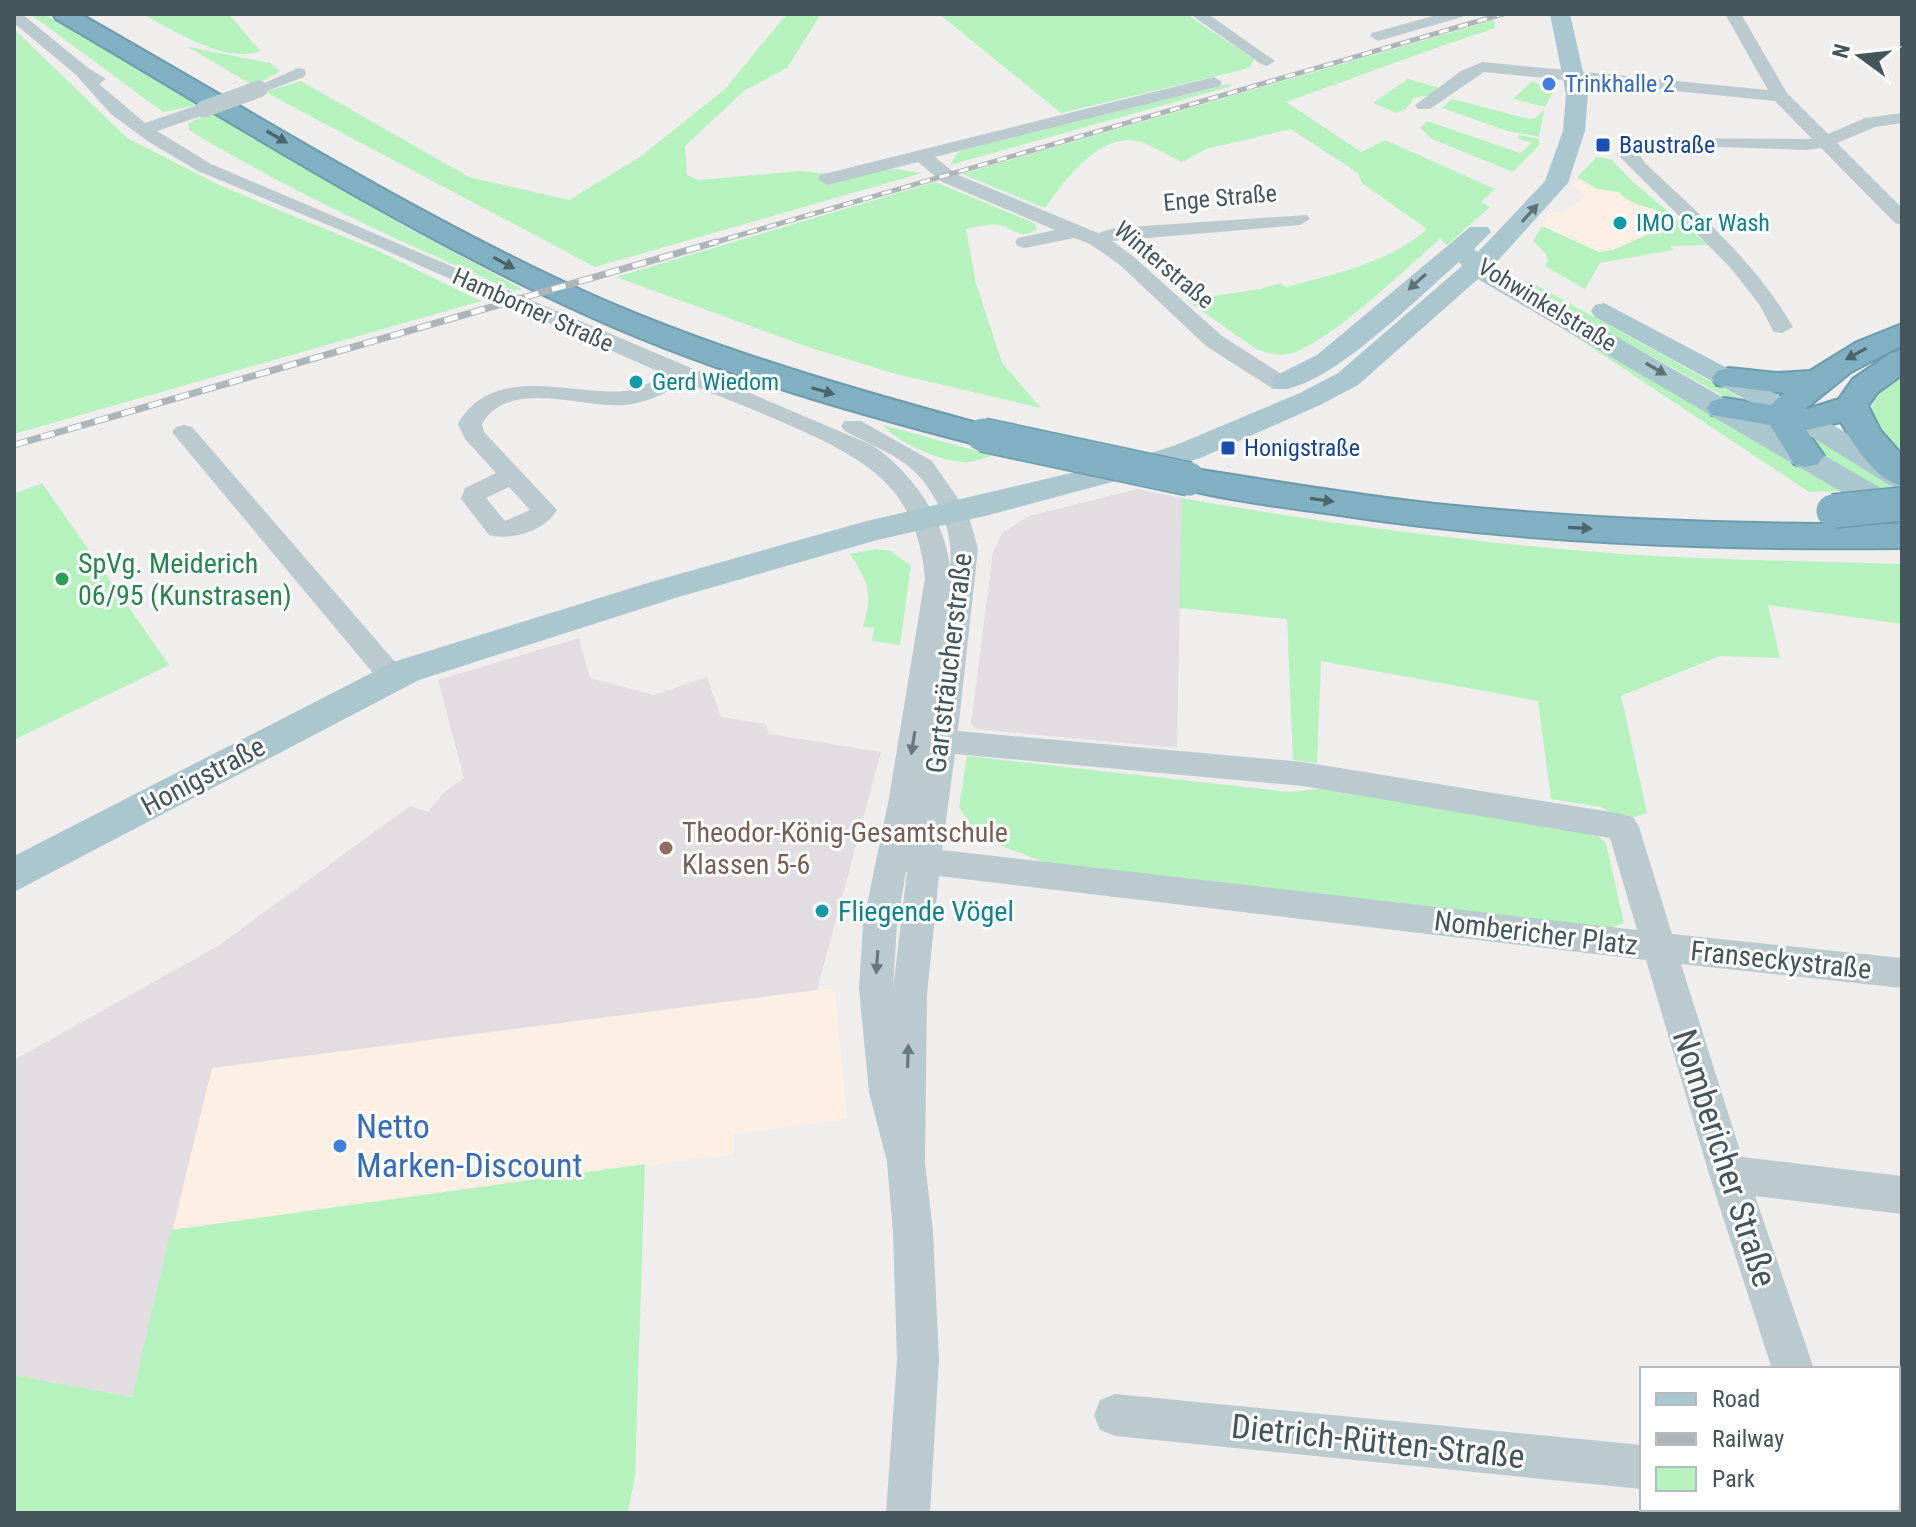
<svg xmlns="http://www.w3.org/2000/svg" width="1916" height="1527" font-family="'Roboto Condensed',sans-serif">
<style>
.commercial{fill:#fdefe3}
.education{fill:#e1dde0}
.green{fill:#b6f2be}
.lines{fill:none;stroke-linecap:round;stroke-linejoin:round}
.highway-casing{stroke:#6b9bad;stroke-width:4}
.minor{fill:#bacace;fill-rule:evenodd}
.major{fill:#aac6cf;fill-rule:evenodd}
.highway{fill:#80b0c1;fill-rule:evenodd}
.rail-far1-casing{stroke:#aeb5b8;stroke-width:5}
.rail-casing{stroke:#aeb5b8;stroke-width:7}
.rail-far1{stroke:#fff;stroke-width:3;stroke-dasharray:10;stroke-linecap:butt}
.rail{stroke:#fff;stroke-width:5;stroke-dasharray:14;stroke-linecap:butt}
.highway-bridge-casing{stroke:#6b9bad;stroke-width:36;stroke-linecap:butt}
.minor-bridge{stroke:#bacace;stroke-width:17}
.highway-bridge{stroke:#80b0c1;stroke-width:33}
.oneway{fill:#4d646b}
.oneway2{fill:#5e7279}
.oneway3{fill:#67797e}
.shop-dot{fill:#3f7fe0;stroke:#fff;stroke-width:3}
.transit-dot{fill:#1a4fb4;stroke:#fff;stroke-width:3}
.culture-dot{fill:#0f9aa8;stroke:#fff;stroke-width:3}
.leisure-dot{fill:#2e9e5b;stroke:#fff;stroke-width:3}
.education-dot{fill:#8d6e63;stroke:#fff;stroke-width:3}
.labels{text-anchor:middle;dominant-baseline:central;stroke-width:6;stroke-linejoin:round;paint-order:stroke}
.far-shop-label{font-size:24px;fill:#366cbe;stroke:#fff;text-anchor:start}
.far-transit-label{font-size:24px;fill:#164399;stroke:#fff;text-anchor:start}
.far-street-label{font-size:24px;fill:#44565c;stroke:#fff}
.far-culture-label{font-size:24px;fill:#0d838f;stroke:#fff;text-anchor:start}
.leisure-label{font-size:28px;fill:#27864d;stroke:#fff;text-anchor:start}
.street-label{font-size:28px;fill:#44565c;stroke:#fff}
.education-label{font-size:28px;fill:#785e54;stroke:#fff;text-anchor:start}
.culture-label{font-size:28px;fill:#0d838f;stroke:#fff;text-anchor:start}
.near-shop-label{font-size:34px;fill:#366cbe;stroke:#fff;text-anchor:start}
.near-street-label{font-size:34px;fill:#44565c;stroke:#fff}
</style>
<rect width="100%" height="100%" fill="#f0eded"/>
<!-- commercial -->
<path class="commercial" d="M1577,177L1605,191L1619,192L1622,197L1666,215L1671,224L1613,250L1599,252L1542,226L1550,212L1562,213L1584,198L1582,192L1572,185Z
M835,988L847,1119L734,1134V1154L171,1230L212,1068Z"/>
<!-- education -->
<path class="education" d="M1137,489L1182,498L1177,748L976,729L971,724L993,552L1002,533L1029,516Z
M579,638L590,678L654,695L707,677L721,717L766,724L769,734L881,752L817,990L212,1068L132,1397L14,1375V1060L218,946L410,806L428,812L444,792L464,778L438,680Z"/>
<!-- green -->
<path class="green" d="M30,14H44L198,105L163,112Z
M142,14H229L260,51C227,65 171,29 142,14Z
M787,14H821L787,68L745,90L685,146L687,175L698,180L801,171L829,174L896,169L922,173L595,267L265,92L301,81L469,177L569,200L640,157L725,89Z
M939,14H1186L1254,59L1250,67L1242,70L1061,113Z
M1494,20L1495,28C1425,51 1356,77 1286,102L1361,152L1385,140L1495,189L1481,202L1490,207L1447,245L1440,239C1405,269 1333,340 1292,353C1281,357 1267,353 1256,349L1186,300L1260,289L1281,283L1286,287C1334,274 1389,263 1427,229L1362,183L1358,173L1291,129L1206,149L1182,162C1168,156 1145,140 1130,140C1093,140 1064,182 1045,208L962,174Z
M14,29L127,138L221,186L376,250L481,301L14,434Z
M188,47L270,63L280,71L254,86Z
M1408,79L1439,88L1431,95L1414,98L1406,109L1396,113L1373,103Z
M1532,81L1554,90L1545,107L1513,99Z
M1228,84L1232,86L950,165L957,154L963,150Z
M1452,99L1529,119L1535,118L1544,110L1539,137L1508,131L1442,108Z
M210,112L399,223L522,289L514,291C403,243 293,193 189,130L188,124Z
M1427,121L1520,153L1532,143L1517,138L1519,135L1539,139V145L1513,172L1432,139L1420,128Z
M1597,157L1611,159L1633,182L1708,245L1671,246L1673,250L1600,263L1585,289L1545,266L1548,261L1546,254L1533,241L1542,226L1599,252L1613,250L1671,224C1662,204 1632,210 1619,192L1597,189L1577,177Z
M935,182L1034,223L1037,229C1021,241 1015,229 1000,225C991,223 975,227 966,229L976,283L1002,363L1041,408L896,374L811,348L616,277Z
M1529,281L1759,408L1729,399L1524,286Z
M1543,315L1840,491L1809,492Z
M1902,371V460L1868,421C1872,400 1884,383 1902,371Z
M883,425L992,455H993C983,459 972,463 962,462C940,461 896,442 883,425Z
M1798,425L1902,487L1876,491L1830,463Z
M42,483L169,665L14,740V494Z
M1182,498C1328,524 1474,543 1622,554C1715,560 1809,561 1902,564V624L1768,605L1780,658L1720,656L1621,696L1647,813L1625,820L1601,807L1551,799L1538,701L1321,661L1317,763L1293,760L1287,619L1179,608Z
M875,549L891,551L911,566L900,645L872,641L874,628L863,627C873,591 869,584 850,554Z
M967,756L1289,792L1329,788L1595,833L1606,843L1624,923L1610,928L1052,865L978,837L959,807Z
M645,1164L635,1476L628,1513H14V1375L132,1397L171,1230Z"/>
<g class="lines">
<defs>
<path id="highway" d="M53,14H80C250,110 416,216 594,296C724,353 859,391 995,428L1000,435L995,442L983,446C842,410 701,369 569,307C391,224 225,118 56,19Z
M1902,324V345L1851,372L1804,410L1839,399L1853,379L1891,353L1902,350V375L1877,393L1868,406L1880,430L1902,455V486C1875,479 1854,446 1841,422L1806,430L1824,456L1818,464L1806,467L1794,464L1770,425L1712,415L1707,408L1712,401L1724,398L1771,405L1784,393L1717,385L1712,378L1717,371L1729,368L1776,373L1810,371L1857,342Z
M1189,468C1271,481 1353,495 1435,504C1590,520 1746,525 1902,524V548C1710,550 1517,543 1326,513C1276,506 1225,500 1176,487L1171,479L1176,471Z"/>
</defs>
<!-- highway casing -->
<use href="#highway" class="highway-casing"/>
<!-- minor -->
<path class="minor" d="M14,14H22L87,67L106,79L99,84L145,123L198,105H210L213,109L210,113L157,131L211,164L872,445C912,472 944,518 950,567C954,534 939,495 914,471C896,454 867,443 845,431L841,426L845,421H861L932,461L968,513L978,549L958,731L1303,762L1623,814L1634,818L1639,827L1672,934L1902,958V988L1681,964L1742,1157L1902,1176V1214L1755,1196L1814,1369H1772L1709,1174L1646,960L939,876L927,994L925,1162L933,1232L939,1360L930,1513H886L897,1360L893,1232L887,1162L869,1092L859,989L863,924L889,798L925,578C917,496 879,467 809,434C768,415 726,399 684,382C666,393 646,403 625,405C583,409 509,377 482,424L484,432L557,510C545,531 511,541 489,535L461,499L465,488L496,473L465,439L458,424C492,362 571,396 625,391C639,390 652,381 664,374L340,230L198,171L149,142L111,114L75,74L14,23ZM509,487L530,510L505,521L486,498ZM955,754L1303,786L1610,838L1637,930L942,850ZM906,872H907L893,989L897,924Z
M1190,14H1208L1275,61L1267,66L1261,64Z
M1440,14H1465L1462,17L1378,41L1370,36L1372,33Z
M1725,14H1741L1787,93L1828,134L1865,118L1902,113V123L1875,127L1837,143L1902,208V225L1895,223L1821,148L1807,150L1687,146L1636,149L1645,163C1699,214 1755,261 1793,327L1782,333L1774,332L1759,304L1729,266L1617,154L1621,143L1634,138L1812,139L1775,101L1484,72L1430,109H1418L1415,105L1461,71L1482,62L1768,90Z
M298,68L304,69L306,73L304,77L259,94L251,89Z
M1214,77L1222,82L1220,86L935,157L956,174L1098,233L1115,228L1307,215L1310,219L1300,225L1112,241L1134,257L1222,336L1289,379L1292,384L1289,389H1273L1206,346L1120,265L1090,244L1074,238L1025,248L1018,246L1015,242L1018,238L1055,230L942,182L918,162L827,185L818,179L820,175Z
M184,425L192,427L403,671L407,678L403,685L393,688L383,685L176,437L172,432L176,427Z
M1115,1394L1642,1445V1489L1115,1436L1100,1430L1094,1415L1100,1400Z
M1817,1509H1861L1862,1513H1818Z"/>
<!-- major -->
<path class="major" d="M1550,14H1570L1588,94L1585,131L1568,183L1493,266L1902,500V524L1891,521L1478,279L1358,385L1320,405L1198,459L989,515L877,540L675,598L419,680L14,892V856L393,662L651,582L863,522L1139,457L1176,445L1300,393L1338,373L1462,266L1459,262C1424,292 1318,399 1275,388L1271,382L1275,376L1317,355L1470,227H1488L1491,232L1474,249L1478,252L1545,181L1563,131L1566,94Z
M1604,303L1814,414L1902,466V489L1891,486L1794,426L1595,317L1591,311L1595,305Z"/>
<!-- highway -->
<use href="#highway" class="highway"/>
<defs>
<path id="rail-far1" d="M709,244L1503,14"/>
<path id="rail" d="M14,445L716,242"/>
</defs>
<!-- rail-far1 casing -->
<use href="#rail-far1" class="rail-far1-casing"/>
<!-- rail casing -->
<use href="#rail" class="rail-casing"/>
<!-- rail-far1 -->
<use href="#rail-far1" class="rail-far1"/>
<!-- rail -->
<use href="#rail" class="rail"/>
<defs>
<path id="highway-bridge" d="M983,435L1189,479
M1833,511L1902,504"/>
</defs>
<!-- highway-bridge casing -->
<use href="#highway-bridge" class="highway-bridge-casing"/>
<!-- minor-bridge -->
<path class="minor-bridge" d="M204,109L259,89"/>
<!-- highway-bridge -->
<use href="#highway-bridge" class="highway-bridge"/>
</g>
<!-- one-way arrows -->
<defs><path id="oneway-solid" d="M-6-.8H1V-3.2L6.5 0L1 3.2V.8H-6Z" transform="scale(2)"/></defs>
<g class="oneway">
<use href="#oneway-solid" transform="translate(277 137) rotate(30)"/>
<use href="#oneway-solid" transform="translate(504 263) rotate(28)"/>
<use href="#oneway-solid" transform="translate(1856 354) rotate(151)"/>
<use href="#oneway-solid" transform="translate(823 391) rotate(16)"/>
<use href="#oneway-solid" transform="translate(1322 500) rotate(8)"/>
<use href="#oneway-solid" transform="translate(1580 528) rotate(3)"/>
</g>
<g class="oneway2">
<use href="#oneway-solid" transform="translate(1530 213) rotate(-48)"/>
<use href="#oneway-solid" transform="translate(1417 282) rotate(138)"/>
<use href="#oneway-solid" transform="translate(1656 369) rotate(30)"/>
</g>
<g class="oneway3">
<use href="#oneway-solid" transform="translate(913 743) rotate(99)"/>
<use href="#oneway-solid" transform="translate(877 962) rotate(94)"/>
<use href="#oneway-solid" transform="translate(908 1056) rotate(-88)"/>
</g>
<!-- markers -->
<g class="shop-dot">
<circle cx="1549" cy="84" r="8"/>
<circle cx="340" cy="1146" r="8"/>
</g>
<g class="transit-dot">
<rect x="1595" y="137" width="16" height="16" rx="4"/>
<rect x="1220" y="440" width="16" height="16" rx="4"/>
</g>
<g class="culture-dot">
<circle cx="1620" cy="223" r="8"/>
<circle cx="636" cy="382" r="8"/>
<circle cx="822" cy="911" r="8"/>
</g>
<circle class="leisure-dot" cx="62" cy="579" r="8"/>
<circle class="education-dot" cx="666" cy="848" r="8"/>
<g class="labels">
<!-- far-shop labels -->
<g class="far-shop-label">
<text x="1565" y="84">Trinkhalle 2</text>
</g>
<!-- far-transit labels -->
<g class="far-transit-label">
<text x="1619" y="145">Baustraße</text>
<text x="1244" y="448">Honigstraße</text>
</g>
<!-- far-street labels -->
<g class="far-street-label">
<text transform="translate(1220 198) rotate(-5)">Enge Straße</text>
<text transform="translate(1164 265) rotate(40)">Winterstraße</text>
<text transform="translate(1547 305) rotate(31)">Vohwinkelstraße</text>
<text transform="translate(533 310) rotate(24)">Hamborner Straße</text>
</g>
<!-- far-culture labels -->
<g class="far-culture-label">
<text x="1636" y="223">IMO Car Wash</text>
<text x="652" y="382">Gerd Wiedom</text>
</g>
<!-- leisure labels -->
<g class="leisure-label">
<text x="78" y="563">SpVg. Meiderich<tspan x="78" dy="32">06/95 (Kunstrasen)</tspan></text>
</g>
<!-- street labels -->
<g class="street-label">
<text transform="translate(949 663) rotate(-83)">Gartsträucherstraße</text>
<text transform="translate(203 776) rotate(-28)">Honigstraße</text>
<text transform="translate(1536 933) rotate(7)">Nombericher Platz</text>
<text transform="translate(1781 960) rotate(6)">Franseckystraße</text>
</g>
<!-- education labels -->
<g class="education-label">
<text x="682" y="832">Theodor-König-Gesamtschule<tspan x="682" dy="32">Klassen 5-6</tspan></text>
</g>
<!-- culture labels -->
<g class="culture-label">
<text x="838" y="911">Fliegende Vögel</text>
</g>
<!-- near-shop labels -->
<g class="near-shop-label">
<text x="356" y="1126">Netto<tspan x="356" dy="39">Marken-Discount</tspan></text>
</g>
<!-- near-street labels -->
<g class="near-street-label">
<text transform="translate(1725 1158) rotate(72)">Nombericher Straße</text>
<text transform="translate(1378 1441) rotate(6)">Dietrich-Rütten-Straße</text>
</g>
</g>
<!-- border -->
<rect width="1916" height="1527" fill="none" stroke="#44565c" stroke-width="32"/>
<!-- legend -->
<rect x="1640" y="1367" width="260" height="144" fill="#ffffff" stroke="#b4bbbe" stroke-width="2"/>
<rect x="1656" y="1393" width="40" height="12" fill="#aac6cf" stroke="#b4bbbe" stroke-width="2"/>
<text x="1712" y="1407" font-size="24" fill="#44565c">Road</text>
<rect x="1656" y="1433" width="40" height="12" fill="#aeb5b8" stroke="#b4bbbe" stroke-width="2"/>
<text x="1712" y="1447" font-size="24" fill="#44565c">Railway</text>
<rect x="1656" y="1467" width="40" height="24" fill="#b6f2be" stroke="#b4bbbe" stroke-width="2"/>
<text x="1712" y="1487" font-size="24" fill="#44565c">Park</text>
<!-- north arrow -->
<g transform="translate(1860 56) rotate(285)" stroke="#ffffff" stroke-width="6" paint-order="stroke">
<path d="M0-6L14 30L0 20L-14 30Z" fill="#44565c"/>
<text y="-12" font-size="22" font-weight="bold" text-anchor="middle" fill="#44565c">N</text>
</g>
</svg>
